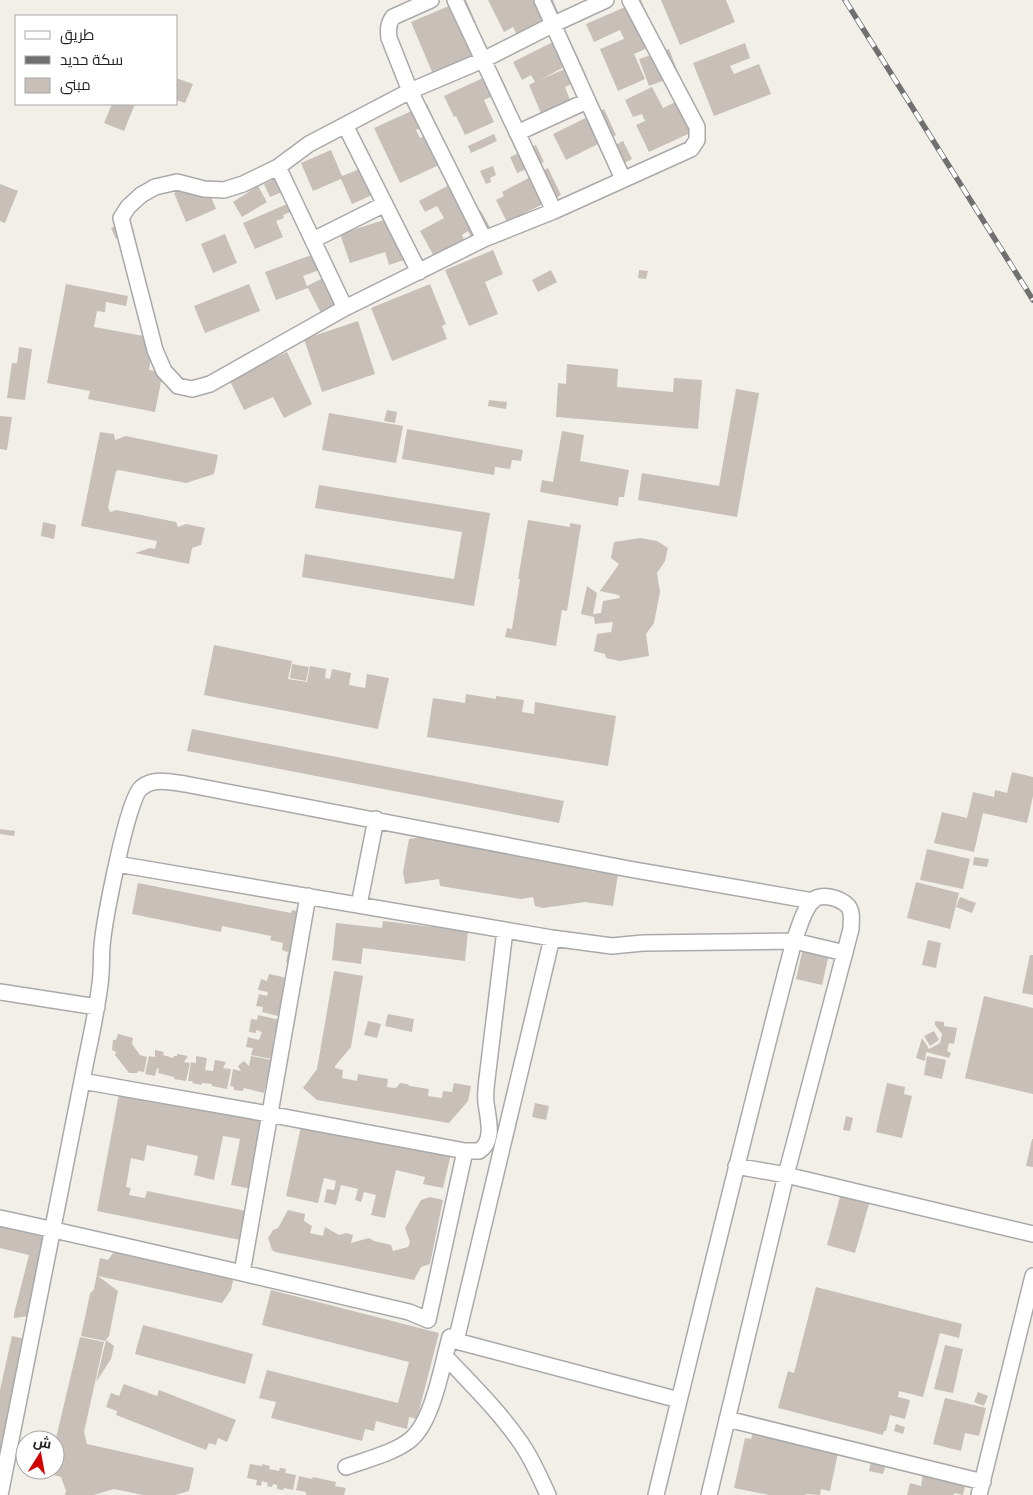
<svg xmlns="http://www.w3.org/2000/svg" width="1033" height="1495" font-family="'Space Grotesk',Cairo,sans-serif">
<style>
.building{fill:#c7bfb8}
.lines{fill:none;stroke-linecap:round;stroke-linejoin:round}
.street-casing{stroke:#a9a9a9;stroke-width:18}
.street{stroke:#fff;stroke-width:15}
.rail-casing{stroke:#707070;stroke-width:5.5}
.rail{stroke:#fff;stroke-width:4;stroke-dasharray:11;stroke-linecap:butt}
</style>
<rect width="100%" height="100%" fill="#f2efe9"/>
<!-- building -->
<path class="building" d="M463,0H466L476,23L473,24L485,52L435,79L411,22Z
M488,0H553L559,14L517,35L513,27L504,32Z
M641,0L659,43L634,54L645,79L618,91L600,49L624,39L620,30L594,42L586,24Z
M661,0H726L735,22L680,45Z
M567,35L579,59L540,80L580,62L587,77L565,87L570,100L541,113L529,85L535,82L531,75L522,80L513,62Z
M745,43L750,58L730,66L734,74L759,64L771,94L714,116L693,63Z
M669,49L679,75L649,86L639,59Z
M498,71L507,89L484,100L494,122L465,135L456,116L454,117L444,96Z
M176,78L193,84L185,103L176,100Z
M652,87L663,108L686,97L701,128L649,152L636,125L645,121L642,114L633,117L625,100Z
M112,104H135L124,131L104,123Z
M427,104L435,122L416,130L420,138L437,131L450,160L400,183L374,128Z
M604,109L616,135L566,160L553,134Z
M494,134L497,141L471,153L468,146Z
M623,141L632,159L612,169L604,151Z
M536,145L544,162L517,173L510,157Z
M331,150L342,176L372,164L383,190L352,204L341,179L313,191L301,163Z
M493,166L496,175L490,178L491,182L486,184L480,171Z
M548,168L561,195L507,222L496,200L504,196L502,192Z
M283,175L289,189L270,197L264,184Z
M204,180L216,209L186,222L174,193Z
M455,182L469,208L462,212L465,219L481,211L492,231L473,241L468,231L462,235L465,242L435,258L420,231L444,218L437,206L425,212L419,201Z
M0,184L18,191L5,223L0,221Z
M258,186L267,202L242,217L233,202Z
M294,201L298,209L283,215L284,218L276,221L283,237L255,249L243,223Z
M390,218L413,257L389,265L385,252L350,263L340,234Z
M129,220L134,231L116,239L111,228Z
M225,234L237,263L213,273L201,244Z
M493,250L503,274L485,282L498,314L469,326L445,270Z
M322,251L328,267L303,276L307,286L335,272L349,299L321,313L308,288L276,300L265,272Z
M551,270L557,282L538,292L532,280Z
M639,270L648,271L646,279L638,278Z
M66,284L128,296L126,306L106,302L105,312L97,311L94,327L155,338L149,370L163,372L155,412L88,399L90,391L47,383Z
M249,284L260,311L205,333L194,306Z
M430,284L446,324L442,326L447,339L392,361L371,308Z
M358,321L375,374L322,392L304,339Z
M19,347L32,349L25,400L7,398L12,363H17Z
M287,352L312,404L284,418L273,397L244,410L229,379Z
M567,364L618,369L617,387L673,392L674,378L702,380L698,429L556,417L558,383L566,384Z
M736,389L759,393L737,517L638,500L642,473L719,486Z
M489,400L507,402L506,409L488,406Z
M387,410L397,412L395,423L384,421Z
M329,413L403,426L396,463L322,450Z
M0,416L12,417L7,450L0,449Z
M407,429L523,450L521,461L512,460L510,469L495,467L494,475L402,459Z
M562,431L584,435L580,461L629,470L624,497H619L618,506L540,492L542,480L553,482Z
M100,432L114,434L115,440L126,436L218,455L214,474L186,483L119,470L116,471L108,507L110,512L116,510L176,522L178,527L186,524L205,528L201,545L192,548L189,564L135,553L150,548L155,549L157,541L81,526Z
M319,485L490,513L474,606L302,577L305,554L454,579L462,532L315,508Z
M528,520L570,527V523L581,525L567,611L562,610L556,646L505,637L507,628L512,629L520,579H518Z
M43,522L56,525L54,539L41,536Z
M640,538L657,541L668,548L665,561L657,573L660,592L654,623L646,634L649,656L620,661L606,658L605,654L594,651L597,634L611,632L613,622L595,624L594,617L581,614L587,586L597,593L593,614L601,613L603,601L620,598L619,595L600,591L619,564L611,558L614,542Z
M214,645L292,661L288,679L307,682L310,666L326,669L325,678L330,679L332,669L351,673L349,685L365,688L367,674L389,678L378,729L204,695Z
M292,664L309,667L306,681L290,678Z
M466,694L496,699V696L524,700L522,712L534,714L535,702L616,716L608,766L427,737L433,698L465,703Z
M192,729L564,801L559,823L187,751Z
M1012,772L1033,777V796L1027,823L983,813L974,852L934,843L942,812L967,818L973,792L994,797L995,790L1007,793Z
M0,829L15,831L14,836L0,834Z
M446,834H447L448,842L473,839L487,841L485,851L512,847L513,855L520,856L539,853L550,855L551,862L576,858L578,868L596,872L598,864L619,868L613,906L585,902L543,908L535,906L533,897L521,899L440,886L439,879L405,884L403,872L409,839Z
M927,849L970,859L963,889L920,880Z
M974,857L989,859L987,867L973,865Z
M916,882L959,893L950,929L907,918Z
M138,883L291,913L292,910L308,913L298,964L286,962L288,952L282,950L283,943L270,940L271,936L222,926L221,932L132,914Z
M960,897L976,903L972,913L956,907Z
M383,921L468,931L465,961L363,948L361,964L332,960L336,923L382,928Z
M928,940L941,943L936,968L922,965Z
M804,944L830,950L822,985L796,979Z
M1030,955H1033V995L1022,993Z
M334,971L363,976L351,1047L335,1066V1068L343,1070L342,1078L357,1081L358,1074L388,1079L387,1087L396,1088L400,1083L407,1084L410,1086L429,1089L428,1096L442,1098L443,1091L452,1092L454,1083L471,1086L468,1101L449,1123L317,1100L303,1088L317,1069Z
M269,974L287,978L278,1016L262,1012L263,1007L256,1006L259,994L267,996L268,992L258,990L261,979L267,981Z
M984,996L1033,1008V1094L965,1078Z
M388,1014L414,1019L412,1032L385,1026Z
M258,1015L280,1020L278,1033L275,1032L273,1042L276,1043L271,1059L251,1055L253,1048L246,1047L248,1037L259,1040L262,1032L256,1030V1033L249,1032L251,1019L257,1020Z
M368,1021L381,1024L377,1038L364,1035Z
M935,1021L944,1022V1026L957,1028L954,1044L949,1043L947,1051L951,1053L949,1058L926,1052L925,1061L916,1058L922,1038L929,1049L940,1043L942,1034L935,1025Z
M934,1031L939,1040L930,1046L924,1036Z
M118,1034L133,1038L132,1044L140,1055L147,1057L144,1072L138,1071L137,1073H129L115,1055L116,1052L112,1050L113,1040H116Z
M155,1050L164,1052L163,1055L173,1058L174,1056H177V1054L188,1056L184,1062L190,1063L186,1081L174,1079V1077L158,1073L159,1069L157,1068L155,1076L145,1074L149,1056L155,1057Z
M196,1056L207,1058L205,1070L213,1071L215,1060L226,1062L223,1068L231,1069L227,1089L212,1086V1084L202,1083L201,1085L192,1083L193,1081H188L191,1062L196,1063Z
M251,1056L271,1060L264,1093L244,1088L243,1091L234,1090V1087L230,1086L233,1069L241,1071L238,1066L244,1061L249,1066Z
M927,1056L946,1060L942,1079L924,1075Z
M121,1083L274,1113L258,1190L231,1185L240,1139L223,1136L214,1180L194,1175L198,1156L147,1145L144,1161L131,1158L126,1187L131,1188L129,1195L145,1198L147,1191L251,1212L245,1241L97,1211Z
M887,1083L905,1087L904,1094L912,1096L902,1138L876,1132Z
M535,1103L549,1106L546,1120L532,1117Z
M846,1116L853,1118L850,1131L843,1130Z
M303,1117L452,1150L443,1188L423,1184L425,1177L396,1170L385,1218L371,1215L376,1195L364,1192L361,1202L355,1200L358,1189L341,1185L336,1205L324,1202L327,1189L334,1190L336,1181L324,1178L318,1203L286,1196Z
M1032,1139H1033V1167L1026,1166Z
M844,1182L873,1190L855,1253L827,1245Z
M430,1197L443,1200L430,1264L421,1267L414,1280L275,1252L272,1250L268,1238L273,1230L278,1228L288,1210L305,1214L304,1221L312,1226L310,1233L323,1236L325,1227L339,1235L346,1233L353,1235L351,1243L369,1238L374,1241L391,1245L393,1251L408,1247L410,1242L405,1228L421,1200Z
M0,1213L47,1227L29,1316L14,1318V1314L29,1255L0,1248Z
M118,1246L234,1276L231,1290L222,1303L98,1276L118,1291L109,1336L105,1341L81,1336L90,1294L94,1289L100,1258L108,1260Z
M816,1287L962,1324L959,1338L940,1333L923,1397L899,1391L898,1397L910,1400L905,1419L890,1415L886,1431H884L883,1435L778,1408L788,1371L794,1373Z
M271,1290L439,1333L417,1419L409,1417L407,1429L376,1421L374,1431L365,1429L362,1441L271,1418L276,1402L259,1398L267,1370L398,1403L409,1362L262,1325Z
M143,1325L253,1354L245,1384L135,1354Z
M12,1336L35,1341L0,1458V1390Z
M80,1337L104,1342L84,1432L87,1444L194,1468L189,1491L175,1495H143L114,1489L94,1495H65L66,1491L61,1477L46,1473V1470H55V1442Z
M106,1340L114,1346L111,1359L96,1382Z
M945,1345L963,1349L953,1393L934,1389Z
M124,1384L157,1396L159,1390L236,1420L227,1442L218,1438L216,1445L209,1443L206,1450L116,1415L117,1411L106,1407L111,1393L119,1396Z
M978,1392L988,1396L984,1406L974,1402Z
M945,1398L986,1408L979,1436L965,1433L961,1451L933,1444Z
M896,1424L905,1427L903,1434L894,1431Z
M755,1425L840,1443L830,1491L821,1489L820,1495L806,1494L805,1495H769L734,1488L745,1438L751,1439Z
M872,1457L887,1461L883,1474L869,1471Z
M250,1464L262,1466V1464L270,1466L269,1469L279,1471L280,1468L286,1469L285,1473L296,1475L293,1490L284,1488L283,1490L277,1489V1485L273,1484L272,1487L267,1486L268,1483L262,1481L261,1486L256,1485L257,1480L247,1478Z
M923,1473L966,1482L963,1495L954,1493V1495H907L910,1483L921,1486Z
M299,1476L312,1479L313,1477L336,1482L335,1486L346,1488L344,1495H306V1492L296,1490Z"/>
<g class="lines">
<defs>
<path id="street" d="M431,0L393,17C388,24 388,30 389,38L410,91L484,239
M455,0L554,211
M542,0L623,179
M606,0L554,24L483,60L410,91L309,144L278,167L243,184L224,190L204,189L177,182L155,187L141,195L128,207L121,218L155,350L164,371L178,386L192,389L210,384L345,308L484,239L554,211L691,149L697,140V127L630,0
M345,125L419,272
M517,133L587,101
M278,167L345,308
M313,240L385,204
M117,864L552,938L612,946L643,943L794,941L845,953
M359,905L376,819
M552,938L456,1341L679,1400
M0,992L97,1007
M82,1081C88,1049 96,1017 100,984C102,971 101,959 102,946C104,923 127,799 141,788C153,777 171,782 185,784L629,869L813,901
M465,1151H479C495,1141 488,1119 486,1103C485,1095 486,1087 487,1079L505,930
M736,1166L786,1175L1033,1234
M0,1218C137,1248 273,1280 409,1312L428,1320L465,1151L252,1111L82,1081L0,1495
M242,1273L308,896
M445,1356C471,1384 499,1411 521,1443C532,1459 540,1477 548,1495
M727,1419L983,1482
M346,1467C365,1460 394,1453 410,1440C433,1422 442,1365 450,1337
M656,1495C701,1310 746,1125 794,941C799,928 803,911 812,901C821,892 840,898 848,906C853,912 851,922 851,929L786,1175L709,1495
M979,1495L1033,1276"/>
</defs>
<!-- street casing -->
<use href="#street" class="street-casing"/>
<!-- street -->
<use href="#street" class="street"/>
<defs>
<path id="rail" d="M845,0L1033,300"/>
</defs>
<!-- rail casing -->
<use href="#rail" class="rail-casing"/>
<!-- rail -->
<use href="#rail" class="rail"/>
</g>
<!-- legend -->
<rect x="15" y="15" width="162" height="90" fill="#ffffff" stroke="#a7a7a7"/>
<rect x="25" y="31" width="25" height="8" fill="#ffffff" stroke="#a7a7a7"/>
<text x="60" y="40" font-size="15" fill="#222222">طريق</text>
<rect x="25" y="56" width="25" height="8" fill="#707070" stroke="#a7a7a7"/>
<text x="60" y="65" font-size="15" fill="#222222">سكة حديد</text>
<rect x="25" y="78" width="25" height="15" fill="#c7bfb8" stroke="#a7a7a7"/>
<text x="60" y="90" font-size="15" fill="#222222">مبنى</text>
<!-- north arrow -->
<g transform="translate(40 1455) rotate(11)"><circle r="24" fill="#ffffff" stroke="#a7a7a7"/>
<path d="M0-4L9 19L0 12L-9 19Z" fill="#d40000"/>
<text y="-8" font-size="14" font-weight="bold" text-anchor="middle" fill="#222222">ش</text>
</g>
</svg>
